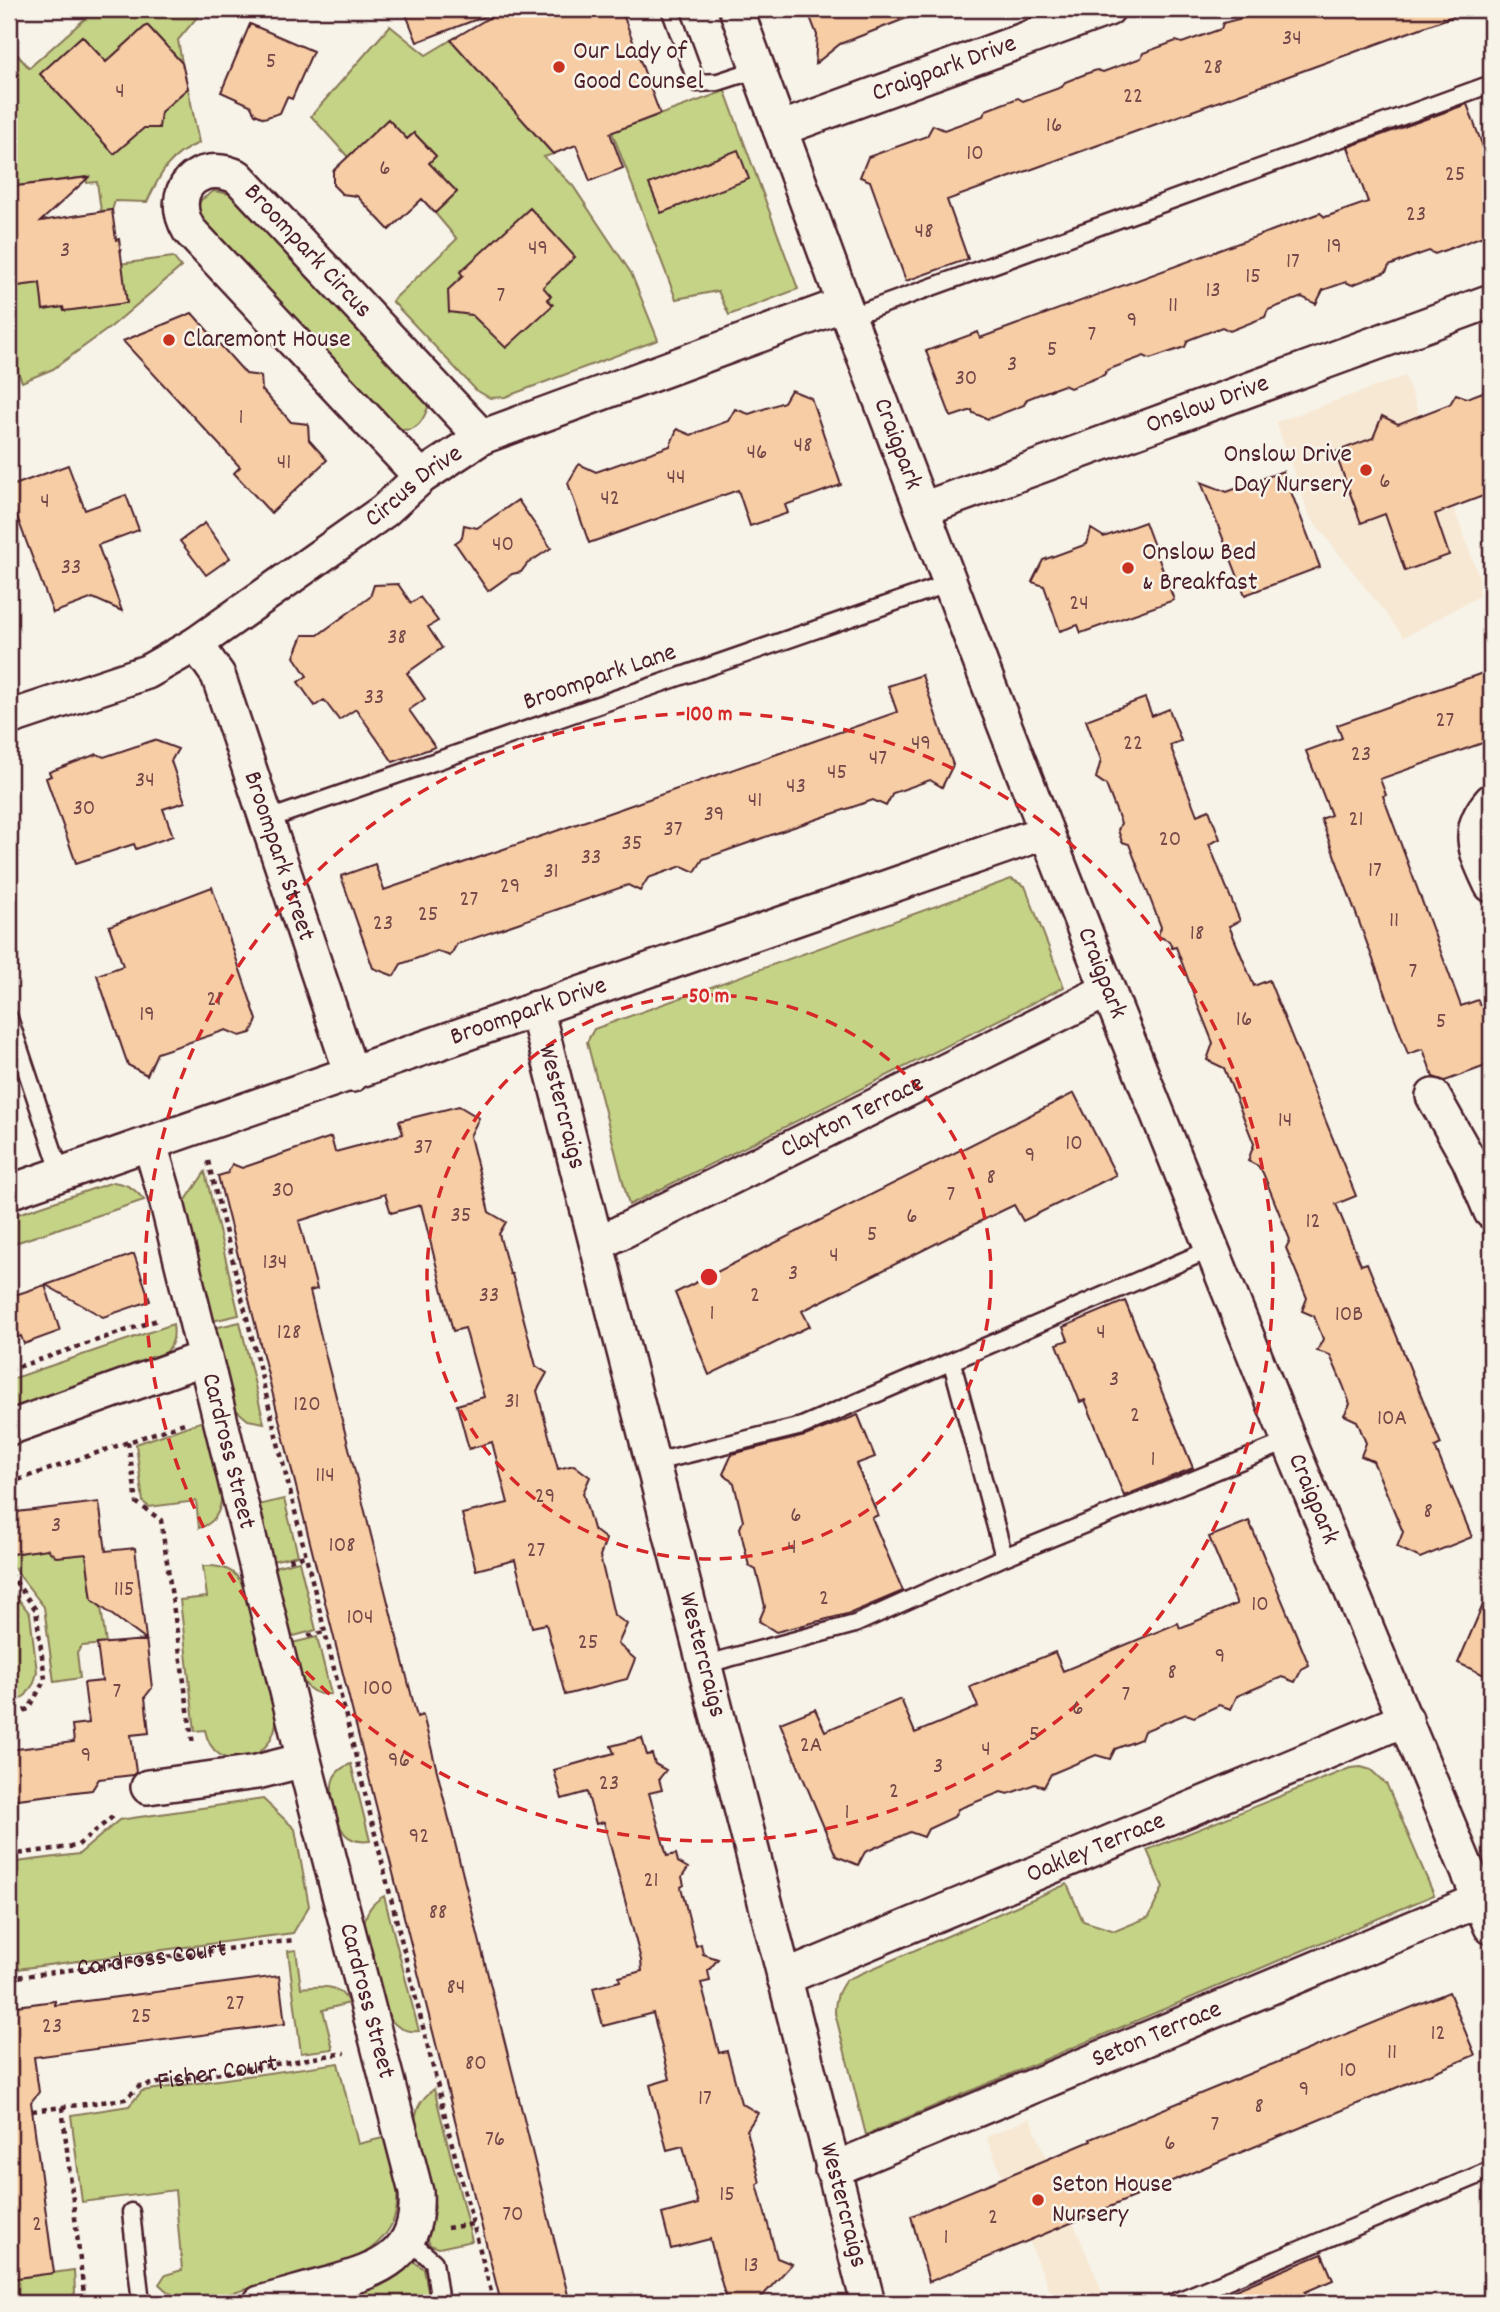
<svg xmlns="http://www.w3.org/2000/svg" width="1500" height="2312" font-family="Dekko,sans-serif">
<style>
.built{fill:#f7e8d4}
.green{fill:#c5d386;stroke:#887958;stroke-width:2}
.building{fill:#f6cda5;stroke:#4a1f2b;stroke-width:2}
.lines{fill:none;stroke-linecap:round;stroke-linejoin:round}
.service-casing{stroke:#4a1f2b;stroke-width:21}
.minor-casing{stroke:#4a1f2b;stroke-width:38}
.path{stroke:#4a1f2b;stroke-width:4.5;stroke-dasharray:5 5;stroke-linecap:butt}
.service{stroke:#f7f3e8;stroke-width:16}
.minor{stroke:#f7f3e8;stroke-width:33}
.ring{fill:none;stroke:#d62828;stroke-width:3.5;stroke-dasharray:12 9}
.poi-dot{fill:#c8321e;stroke:#f7f3e8;stroke-width:2.5}
.labels{text-anchor:middle;dominant-baseline:central;stroke-width:5;stroke-linejoin:round;paint-order:stroke}
.number-label{font-size:23px;fill:#754a4a}
.poi-label{font-size:26px;fill:#4a1f2b;stroke:#f7f3e8;text-anchor:start}
.street-label{font-size:26px;fill:#4a1f2b;stroke:#f7f3e8}
.centre{fill:#d62828;stroke:#f7f3e8;stroke-width:3.5}
.ring-label{font-size:21px;text-anchor:middle;font-weight:bold;fill:#d62828;stroke:#f7f3e8;stroke-width:5;stroke-linejoin:round;paint-order:stroke}
</style>
<rect width="100%" height="100%" fill="#f7f3e8"/>
<filter id="ink" filterUnits="userSpaceOnUse"><feTurbulence type="fractalNoise" baseFrequency=".0143" numOctaves="2"/><feDisplacementMap in="SourceGraphic" scale="14" xChannelSelector="R" yChannelSelector="G"/><feConvolveMatrix kernelMatrix="1 2 1 2 8 2 1 2 1" color-interpolation-filters="sRGB"/></filter>
<g filter="url(#ink)">
<!-- built -->
<path class="built" d="M1405,376L1485,593L1404,637L1310,517L1276,422Z
M1030,2118L1107,2303H1055L986,2137Z"/>
<!-- green -->
<path class="green" d="M96,9H204L178,40L182,63L147,25L106,62L82,36L40,74L65,101L145,126L160,121L159,114L188,88L199,143C168,156 161,173 147,202L115,201L112,210L101,211L97,182L87,183L86,177L9,187V45L29,68Z
M390,26L426,55L451,40L553,154L544,157L573,186L631,273L658,340L505,397L490,398L476,390L392,301L457,239L435,213L457,192L429,163L436,156L414,133L407,139L348,157L311,116Z
M725,91L798,289L729,315L718,291L676,299L612,132Z
M214,191L230,194L422,396L428,407C422,425 411,437 394,425L205,227L197,209L201,200Z
M173,257L181,267L112,326L53,369L22,382L9,350V287L40,283L43,309L63,307L64,311L89,308L119,264Z
M1011,879L1025,886L1064,987L629,1205L587,1042L594,1029Z
M205,1172L239,1315L212,1321L184,1203Z
M113,1182C128,1184 135,1189 144,1200L9,1245V1217Z
M240,1322L264,1423L248,1420L235,1409L214,1328Z
M173,1324C175,1337 173,1345 164,1355L9,1411V1380Z
M203,1421C211,1450 242,1516 199,1528L196,1501L149,1507L143,1502L136,1444Z
M284,1499L298,1555L272,1561L258,1505Z
M9,1539L11,1554L47,1549L56,1557L86,1554L92,1600L101,1607L106,1644L82,1646L77,1653L80,1678L54,1682L44,1607L9,1562Z
M299,1561L316,1630L290,1637L273,1567Z
M203,1566C225,1565 239,1571 246,1593C253,1620 260,1648 267,1676C271,1691 278,1708 276,1723C270,1765 214,1776 205,1730L195,1731L180,1600L207,1597Z
M9,1587L30,1614L37,1672L34,1683L26,1695L9,1706Z
M317,1637L331,1694C300,1698 298,1666 292,1643Z
M351,1764L370,1841C346,1844 339,1830 335,1809C330,1789 328,1772 351,1764Z
M1361,1767L1371,1770L1387,1785L1434,1895L866,2135L835,2013C835,1999 838,1991 846,1980L1067,1884L1083,1921L1115,1931L1149,1917L1163,1887L1147,1850L1350,1768Z
M263,1799L295,1829L309,1906L293,1933L9,1970V1863L79,1854L119,1820Z
M384,1896L419,2031C408,2032 397,2029 390,2018C380,2002 370,1947 364,1925C366,1911 372,1903 384,1896Z
M296,1950L301,1988C322,1986 338,1983 349,2003L323,2010L333,2049L301,2053L288,1951Z
M338,2063L358,2144L387,2137C399,2190 412,2229 354,2259L208,2300C188,2305 173,2298 159,2284L165,2275L182,2270L175,2190L82,2202L71,2115L129,2106L142,2091Z
M434,2089L472,2241L439,2248L430,2245L428,2240L435,2207L415,2124C415,2108 422,2098 434,2089Z
M413,2261L424,2269L430,2303H324C356,2294 391,2289 413,2261Z
M74,2270L75,2293L66,2302L9,2303V2279Z"/>
<!-- building -->
<path class="building" d="M404,9H496V12L417,42Z
M504,9H621L660,114L610,133L623,168L590,181L576,145L553,154L451,40Z
M807,9H925V11L840,44L815,64L817,35Z
M1276,9H1461L1462,13L947,200L968,259L906,281L870,181L860,177L868,157L927,136L933,125L944,130L983,116L986,110L1018,98L1023,101L1062,87L1065,82L1088,73L1097,70L1103,72L1141,58L1143,53L1176,41L1182,43L1221,29L1223,23Z
M250,24L313,51L292,99L287,97L280,113L264,118L255,114L250,105L221,92Z
M147,25L182,63L188,88L161,112L159,128H144L114,154L40,74L82,36L106,62Z
M1467,104L1483,147L1491,155V233L1435,254L1429,251L1409,258L1389,266L1386,272L1352,285L1346,282L1323,290L1316,304L1302,297L1268,310L1265,317L1230,331L1222,327L1188,340L1185,347L1176,350L1150,359L1144,356L1107,370L1104,375L1078,385L1070,388L1064,385L1045,392L1027,399L1024,405L988,419L973,413L972,410L951,417L926,351L978,332L980,338L1320,213L1325,217L1368,202L1348,147Z
M388,119L407,139L414,133L436,156L429,163L457,192L435,213L422,199L389,230L357,196L342,194L333,185V171Z
M738,150L749,179L661,213L649,184Z
M89,177L41,221L112,210L116,240L119,239L127,303L64,311L63,307L43,310L40,283L9,287V187Z
M530,208L575,257L543,287L551,296L547,299L553,305L506,348L472,315L449,312L448,290L463,276L460,272Z
M192,313L246,374L261,376L262,390L291,422L308,424L309,440L327,460L271,513L234,473L240,467L123,341Z
M1491,389V493L1435,514L1449,555L1405,571L1385,514L1361,523L1335,452L1373,438L1382,416L1398,424L1450,404L1456,394L1467,398Z
M791,390L811,398L841,485L785,505L788,513L750,526L738,490L589,543L568,483L579,464L596,472L670,446L677,429L691,435L728,421L735,409L749,414L784,402Z
M68,465L85,510L126,495L139,530L98,545L122,611L93,598L53,613L16,514L9,511V487Z
M1283,471L1320,567L1245,595L1201,482L1227,492Z
M518,500L551,548L527,564L521,572L512,574L488,591L455,543L462,538L464,525L477,528Z
M1145,522L1174,600L1081,633L1078,625L1060,631L1044,586L1032,582L1043,560L1087,544L1091,529L1104,537Z
M205,523L230,558L206,575L180,541Z
M398,584L411,603L420,597L438,621L428,627L442,648L407,673L425,699L409,710L435,747L393,762L356,709L339,720L324,700L315,706L298,682L307,676L294,657L303,635H318L370,597L374,585Z
M1491,670V740L1380,779L1386,795L1383,796L1461,1006L1478,1000L1480,1005L1491,1001V1064L1445,1081L1433,1077L1423,1049L1408,1054L1321,819L1331,815L1306,751L1342,738L1337,725Z
M922,675L953,765L942,787L930,780L893,793L886,806L873,800L788,829L703,859L695,872L682,866L648,878L640,891L628,885L457,944L450,956L437,951L401,964L394,976L373,968L341,876L375,864L384,890L600,816L897,712L888,686Z
M1145,698L1152,716L1169,709L1181,741L1170,745L1197,815L1209,810L1220,839L1209,844L1240,921L1229,926L1254,986L1269,980L1356,1196L1336,1204L1361,1265L1367,1263L1441,1444L1435,1447L1472,1537L1420,1558L1397,1547L1403,1532L1373,1461L1361,1456L1366,1443L1357,1421L1344,1415L1350,1404L1343,1385L1330,1355L1317,1351L1323,1339L1314,1316L1302,1311L1307,1298L1286,1248L1290,1240L1263,1173L1258,1166L1248,1161L1254,1144L1224,1068L1207,1060L1213,1043L1197,1003L1176,947L1172,948L1169,941L1158,936L1161,927L1129,844L1122,842L1118,830L1121,823L1106,785L1096,778L1101,760L1086,720Z
M154,740L178,749L171,761L185,802L163,809L173,836L136,849L134,844L76,863L46,778L51,776L49,772L97,754L104,757Z
M212,887L257,1020L251,1033L240,1036L226,1030L157,1053L147,1075L128,1065L97,975L123,966L109,926Z
M1074,1093L1116,1175L1023,1221L1014,1205L987,1218L802,1311L810,1326L709,1375L675,1293Z
M459,1106L479,1118L470,1136L489,1212L506,1222L499,1234L510,1274H512L536,1366L547,1373L537,1391L558,1469L574,1465L590,1477L583,1493L593,1529L606,1539L600,1556L614,1615L627,1624L618,1644L635,1659L627,1679L565,1695L546,1624L532,1627L515,1560L476,1570L462,1514L508,1503L492,1442L469,1449L457,1405L484,1397L465,1328L453,1331L421,1205L391,1213L385,1194L299,1221L317,1289L310,1291L327,1361L417,1717L423,1715L570,2303H501L218,1176L228,1173L232,1164L242,1168L331,1137L335,1152L403,1134L399,1121Z
M134,1254L150,1301L103,1317L46,1285Z
M45,1285L60,1331L24,1344L21,1336L9,1340V1297Z
M1125,1301L1193,1468L1124,1496L1085,1400L1080,1402L1057,1344L1068,1340L1063,1327Z
M858,1415L875,1457L856,1464L878,1515L872,1518L903,1591L851,1613L776,1632L759,1621L765,1607L761,1589L756,1570L749,1566L740,1528L743,1521L734,1483L723,1474L732,1454L805,1436Z
M99,1502L106,1551L135,1548L152,1688L145,1697L149,1733L131,1735L136,1772L133,1775L99,1779L92,1790L9,1800V1750L74,1742L72,1725L89,1723L84,1683L102,1681L97,1644L146,1640L92,1600L86,1554L56,1557L47,1549L11,1554L9,1513Z
M1249,1521L1309,1665L1302,1669L1295,1682L1282,1677L1237,1696L1231,1709L1219,1705L1194,1717L1186,1714L1144,1731L1141,1739L1115,1749L1110,1759L1096,1755L1051,1774L1044,1787L1035,1784L1008,1794L1001,1792L958,1809L954,1817L928,1829L924,1837L910,1832L865,1852L858,1865L836,1856L780,1723L815,1709L825,1731L901,1699L915,1733L978,1707L970,1687L1055,1652L1063,1671L1178,1623L1180,1628L1237,1604L1209,1537Z
M1491,1586V1678L1458,1663Z
M642,1738L647,1755L652,1754L655,1764L666,1770L659,1779L662,1790L649,1793L667,1856L676,1854L678,1862L688,1868L682,1877L684,1885L681,1887L696,1946L701,1944L703,1954L718,1959L708,1971L710,1981L701,1983L719,2053L727,2051L741,2103L758,2113L747,2130L760,2183L757,2184L777,2258L792,2264L756,2303H727L710,2239L671,2249L662,2214L698,2204L683,2146L667,2150L650,2085L670,2079L653,2013L603,2026L593,1988L620,1981L619,1977L642,1971L641,1960L604,1822L596,1824L587,1792L562,1799L554,1770L614,1753L611,1746Z
M279,1976L285,2024L34,2057L39,2092L31,2102L54,2273L9,2279V2007L55,2001V2005Z
M1449,1992L1475,2055L929,2282L911,2216L1091,2141L1090,2139Z
M1322,2254L1333,2280L1305,2292L1310,2303H1204Z"/>
<g class="lines">
<defs>
<path id="service" d="M670,9L697,83L718,82L758,69
M849,317L1491,84
M266,820L950,583
M9,1018L61,1174
M952,1363L1004,1557
M651,1463L802,1426L1211,1249
M703,1665L855,1624L1004,1557L1289,1441
M131,2212L141,2303
M408,2240L434,2262L440,2303
M1173,2303L1491,2170"/>
<g id="minor">
<path id="s3" d="M736,9L849,317L987,680L1108,990L1289,1441L1491,1927"/>
<path id="s4" d="M780,129L1108,9"/>
<path id="s5" d="M421,477L189,230C166,191 198,158 238,177L482,437"/>
<path id="s6" d="M923,509L1491,301"/>
<path id="s7" d="M196,644L218,675L352,1075"/>
<path id="s8" d="M9,718L147,672L196,644L384,511L421,477L482,437L844,304"/>
<path d="M1491,801C1464,831 1476,852 1491,885"/>
<path id="s9" d="M536,1008L868,2303"/>
<path d="M1433,1096L1469,1160L1491,1212"/>
<path id="s10" d="M150,1144L166,1199L304,1760L416,2192C420,2256 381,2269 329,2284C306,2290 283,2297 260,2303"/>
<path id="s11" d="M9,1192L1046,832"/>
<path id="s12" d="M597,1244L1108,990"/>
<path d="M9,1428L204,1358"/>
<path d="M148,1787L257,1772L304,1760"/>
<path id="s13" d="M784,1978L1406,1719"/>
<path id="s14" d="M832,2170L1480,1900"/>
</g>
</defs>
<!-- service casing -->
<use href="#service" class="service-casing"/>
<!-- minor casing -->
<use href="#minor" class="minor-casing"/>
<!-- path -->
<g class="path">
<path d="M208,1161L452,2144L494,2303"/>
<path d="M9,1370L160,1319"/>
<path d="M128,1442L137,1503L161,1520L193,1745"/>
<path d="M9,1483L187,1422"/>
<path d="M289,1560L305,1556"/>
<path d="M9,1573L36,1610L45,1679L29,1709L9,1715"/>
<path d="M308,1636L324,1632"/>
<path d="M9,1855L77,1846L116,1814"/>
<path id="s1" d="M9,1978L294,1940"/>
<path d="M62,2107L85,2303"/>
<path id="s2" d="M32,2111L125,2099L140,2086L345,2053"/>
<path d="M447,2228L474,2224"/>
</g>
<!-- service -->
<use href="#service" class="service"/>
<!-- minor -->
<use href="#minor" class="minor"/>
</g>
</g>
<!-- distance rings -->
<g class="ring">
<circle cx="709" cy="1277" r="282"/>
<circle cx="709" cy="1277" r="564"/>
</g>
<!-- markers -->
<g class="poi-dot">
<circle cx="559" cy="67" r="7"/>
<circle cx="169" cy="340" r="7"/>
<circle cx="1366" cy="470" r="7"/>
<circle cx="1128" cy="568" r="7"/>
<circle cx="1038" cy="2200" r="7"/>
</g>
<g class="labels">
<!-- number labels -->
<g class="number-label">
<text x="1292" y="39">34</text>
<text x="271" y="62">5</text>
<text x="1213" y="68">28</text>
<text x="120" y="92">4</text>
<text x="1133" y="97">22</text>
<text x="1054" y="126">16</text>
<text x="975" y="154">10</text>
<text x="385" y="169">6</text>
<text x="1455" y="175">25</text>
<text x="1416" y="215">23</text>
<text x="924" y="232">48</text>
<text x="1334" y="247">19</text>
<text x="538" y="249">49</text>
<text x="65" y="251">3</text>
<text x="1293" y="262">17</text>
<text x="1253" y="277">15</text>
<text x="1213" y="291">13</text>
<text x="501" y="296">7</text>
<text x="1173" y="306">11</text>
<text x="1132" y="321">9</text>
<text x="1092" y="335">7</text>
<text x="1052" y="350">5</text>
<text x="1012" y="365">3</text>
<text x="966" y="379">30</text>
<text x="241" y="418">1</text>
<text x="803" y="446">48</text>
<text x="757" y="453">46</text>
<text x="284" y="463">41</text>
<text x="676" y="478">44</text>
<text x="1385" y="482">6</text>
<text x="610" y="499">42</text>
<text x="45" y="502">4</text>
<text x="503" y="545">40</text>
<text x="71" y="568">33</text>
<text x="1079" y="604">24</text>
<text x="397" y="638">38</text>
<text x="374" y="698">33</text>
<text x="1445" y="721">27</text>
<text x="921" y="744">49</text>
<text x="1133" y="744">22</text>
<text x="1361" y="755">23</text>
<text x="878" y="759">47</text>
<text x="837" y="773">45</text>
<text x="145" y="781">34</text>
<text x="796" y="787">43</text>
<text x="755" y="801">41</text>
<text x="84" y="809">30</text>
<text x="714" y="815">39</text>
<text x="1356" y="820">21</text>
<text x="673" y="830">37</text>
<text x="1170" y="840">20</text>
<text x="632" y="844">35</text>
<text x="591" y="858">33</text>
<text x="1375" y="871">17</text>
<text x="551" y="872">31</text>
<text x="510" y="887">29</text>
<text x="469" y="900">27</text>
<text x="428" y="915">25</text>
<text x="1394" y="921">11</text>
<text x="383" y="924">23</text>
<text x="1197" y="934">18</text>
<text x="1413" y="972">7</text>
<text x="214" y="1000">21</text>
<text x="147" y="1015">19</text>
<text x="1244" y="1020">16</text>
<text x="1441" y="1022">5</text>
<text x="1285" y="1121">14</text>
<text x="1074" y="1144">10</text>
<text x="423" y="1148">37</text>
<text x="1030" y="1156">9</text>
<text x="991" y="1178">8</text>
<text x="283" y="1191">30</text>
<text x="951" y="1195">7</text>
<text x="461" y="1216">35</text>
<text x="912" y="1217">6</text>
<text x="1313" y="1222">12</text>
<text x="872" y="1235">5</text>
<text x="834" y="1256">4</text>
<text x="275" y="1263">134</text>
<text x="793" y="1274">3</text>
<text x="489" y="1296">33</text>
<text x="755" y="1296">2</text>
<text x="712" y="1314">1</text>
<text x="1349" y="1315">10B</text>
<text x="289" y="1333">128</text>
<text x="1101" y="1333">4</text>
<text x="1114" y="1380">3</text>
<text x="512" y="1402">31</text>
<text x="307" y="1405">120</text>
<text x="1135" y="1416">2</text>
<text x="1392" y="1419">10A</text>
<text x="1153" y="1460">1</text>
<text x="325" y="1476">114</text>
<text x="545" y="1497">29</text>
<text x="1428" y="1512">8</text>
<text x="796" y="1516">6</text>
<text x="56" y="1526">3</text>
<text x="342" y="1546">108</text>
<text x="792" y="1548">4</text>
<text x="536" y="1551">27</text>
<text x="124" y="1590">115</text>
<text x="824" y="1599">2</text>
<text x="1260" y="1605">10</text>
<text x="360" y="1618">104</text>
<text x="588" y="1643">25</text>
<text x="1220" y="1657">9</text>
<text x="1172" y="1673">8</text>
<text x="378" y="1689">100</text>
<text x="117" y="1692">7</text>
<text x="1126" y="1695">7</text>
<text x="1078" y="1709">6</text>
<text x="1034" y="1735">5</text>
<text x="811" y="1746">2A</text>
<text x="986" y="1750">4</text>
<text x="86" y="1756">9</text>
<text x="399" y="1761">96</text>
<text x="938" y="1767">3</text>
<text x="609" y="1784">23</text>
<text x="894" y="1792">2</text>
<text x="847" y="1813">1</text>
<text x="419" y="1837">92</text>
<text x="651" y="1881">21</text>
<text x="438" y="1913">88</text>
<text x="456" y="1988">84</text>
<text x="235" y="2004">27</text>
<text x="141" y="2017">25</text>
<text x="52" y="2027">23</text>
<text x="1438" y="2034">12</text>
<text x="1392" y="2053">11</text>
<text x="476" y="2064">80</text>
<text x="1348" y="2071">10</text>
<text x="1304" y="2090">9</text>
<text x="705" y="2099">17</text>
<text x="1259" y="2107">8</text>
<text x="1215" y="2125">7</text>
<text x="495" y="2140">76</text>
<text x="1170" y="2144">6</text>
<text x="727" y="2195">15</text>
<text x="513" y="2215">70</text>
<text x="993" y="2218">2</text>
<text x="37" y="2225">2</text>
<text x="946" y="2238">1</text>
<text x="751" y="2266">13</text>
</g>
<!-- poi labels -->
<g class="poi-label">
<text x="573" y="52">Our Lady of<tspan x="573" dy="30">Good Counsel</tspan></text>
<text x="183" y="340">Claremont House</text>
<text x="1352" y="455" text-anchor="end">Onslow Drive<tspan x="1352" dy="30">Day Nursery</tspan></text>
<text x="1142" y="553">Onslow Bed<tspan x="1142" dy="30">&amp; Breakfast</tspan></text>
<text x="1052" y="2185">Seton House<tspan x="1052" dy="30">Nursery</tspan></text>
</g>
<!-- street labels -->
<g class="street-label">
<text stroke="none"><textPath href="#s4" startOffset="175">Craigpark Drive</textPath></text>
<text stroke="none"><textPath href="#s5" startOffset="544">Broompark Circus</textPath></text>
<text stroke="none"><textPath href="#s6" startOffset="303">Onslow Drive</textPath></text>
<text stroke="none"><textPath href="#s3" startOffset="464">Craigpark</textPath></text>
<text stroke="none"><textPath href="#s8" startOffset="471">Circus Drive</textPath></text>
<text transform="translate(600 678) rotate(-19)">Broompark Lane</text>
<text stroke="none"><textPath href="#s7" startOffset="229">Broompark Street</textPath></text>
<text stroke="none"><textPath href="#s3" startOffset="1031">Craigpark</textPath></text>
<text stroke="none"><textPath href="#s11" startOffset="550">Broompark Drive</textPath></text>
<text stroke="none"><textPath href="#s9" startOffset="102">Westercraigs</textPath></text>
<text stroke="none"><textPath href="#s12" startOffset="285">Clayton Terrace</textPath></text>
<text stroke="none"><textPath href="#s10" startOffset="317">Cardross Street</textPath></text>
<text stroke="none"><textPath href="#s3" startOffset="1598">Craigpark</textPath></text>
<text stroke="none"><textPath href="#s9" startOffset="668">Westercraigs</textPath></text>
<text stroke="none"><textPath href="#s13" startOffset="338">Oakley Terrace</textPath></text>
<text stroke="none"><textPath href="#s1" startOffset="144">Cardross Court</textPath></text>
<text stroke="none"><textPath href="#s10" startOffset="884">Cardross Street</textPath></text>
<text stroke="none"><textPath href="#s14" startOffset="352">Seton Terrace</textPath></text>
<text stroke="none"><textPath href="#s2" startOffset="192">Fisher Court</textPath></text>
<text stroke="none"><textPath href="#s9" startOffset="1236">Westercraigs</textPath></text>
</g>
</g>
<circle cx="709" cy="1277" r="10" class="centre"/>
<g class="ring-label">
<text x="709" y="720">100 m</text>
<text x="709" y="1002">50 m</text>
</g>
<!-- margin -->
<rect width="1500" height="2312" fill="none" stroke="#f7f3e8" stroke-width="35"/>
<rect x="18" y="18" width="1465" height="2277" fill="none" stroke="#4a1f2b" stroke-width="2.5" filter="url(#ink)"/>
</svg>
